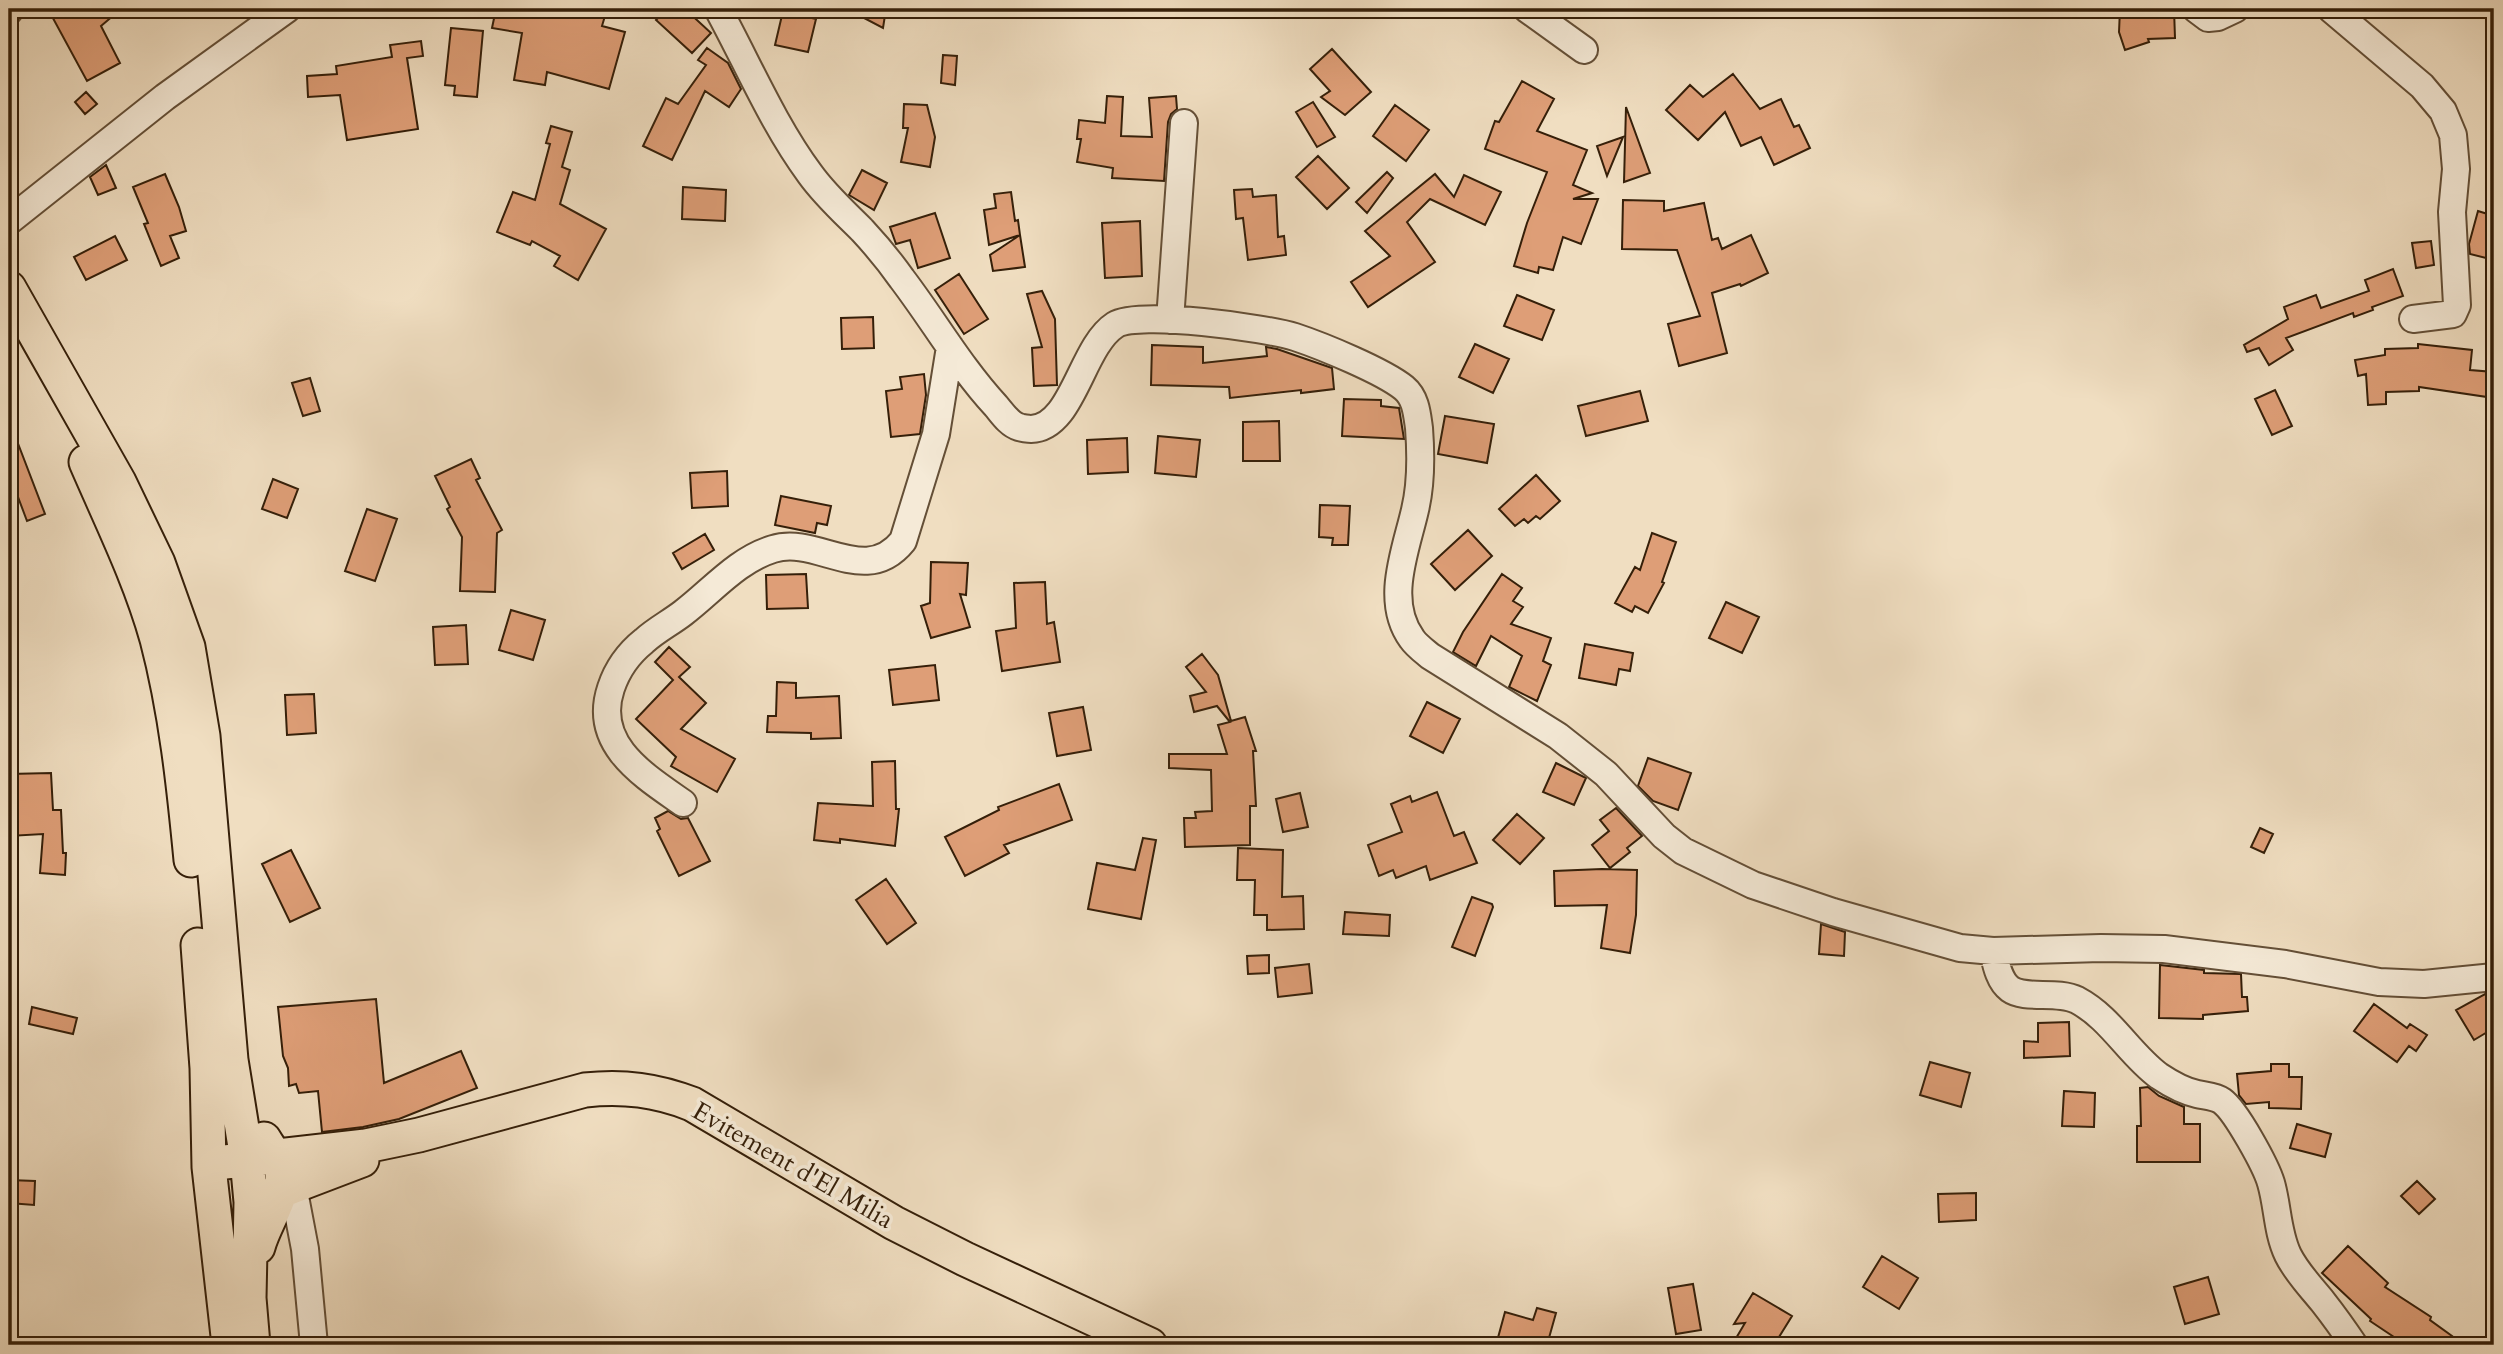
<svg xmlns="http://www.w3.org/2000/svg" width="2503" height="1354" font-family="Cardo,serif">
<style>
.building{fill:#de9e77;stroke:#351f09;stroke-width:2}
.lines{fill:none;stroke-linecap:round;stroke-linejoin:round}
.minor-casing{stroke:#644f37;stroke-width:30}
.major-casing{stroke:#351f09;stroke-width:37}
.minor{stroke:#f5ead7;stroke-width:26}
.major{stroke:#f0dec1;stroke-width:33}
.labels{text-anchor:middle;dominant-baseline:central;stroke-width:7;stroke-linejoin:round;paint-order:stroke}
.street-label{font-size:26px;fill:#351f09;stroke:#f5ead7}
</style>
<rect width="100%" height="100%" fill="#f0dec1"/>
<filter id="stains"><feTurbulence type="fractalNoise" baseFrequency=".00286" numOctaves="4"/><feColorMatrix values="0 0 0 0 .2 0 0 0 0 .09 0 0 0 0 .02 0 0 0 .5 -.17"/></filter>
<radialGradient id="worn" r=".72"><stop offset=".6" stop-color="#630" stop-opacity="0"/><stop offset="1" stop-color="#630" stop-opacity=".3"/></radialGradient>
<!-- building -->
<path class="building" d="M48,9H121L101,26L120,63L87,81Z
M496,9H568L589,13L590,9H607L602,26L625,32L609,89L547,72L545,85L514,80L522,33L492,28Z
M666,9H685L711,33L692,53L656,20Z
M847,9H886L883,28Z
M2120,9H2174L2175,38L2148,39L2149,42L2125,50L2119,32Z
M783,11L816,19L808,52L775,45Z
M451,28L483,31L477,97L454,95L455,86L445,85Z
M421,41L423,56L407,58L418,129L347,140L340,95L308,97L307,76L337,74L336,66L392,57L390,45Z
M707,48L728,63L741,89L729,107L705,91L672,160L643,146L666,98L678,104L706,65L698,60Z
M1332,49L1371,92L1345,115L1321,97L1330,91L1310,69Z
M943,55L957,56L955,85L941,83Z
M1733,74L1760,109L1781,99L1794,127L1799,125L1810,148L1774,165L1761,137L1741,146L1725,112L1698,140L1666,110L1690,85L1703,97Z
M1522,81L1554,99L1537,131L1587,150L1573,185L1592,193L1573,199H1598L1581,244L1563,237L1553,270L1539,267L1538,273L1514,266L1527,223L1547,172L1485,149L1495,121L1499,122Z
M86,92L97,104L85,114L75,102Z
M1107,96L1123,97L1121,136L1152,137L1149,98L1176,96L1177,109L1171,114L1168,122L1164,181L1112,178L1113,168L1077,162L1081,139H1077L1079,120L1105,123Z
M1313,102L1335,137L1317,147L1296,112Z
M904,104L927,105L935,137L930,167L901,162L908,128H903Z
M1395,105L1429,130L1406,161L1373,136Z
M1626,107L1650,173L1624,182Z
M551,126L572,132L562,167L570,170L560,204L606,229L578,280L554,266L560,256L532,241L530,245L497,232L513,192L535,200L550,144L546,143Z
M1623,137L1607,176L1597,146Z
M1318,156L1349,188L1327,209L1296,177Z
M106,165L116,188L98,195L90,177Z
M862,170L887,183L874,210L849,195Z
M1387,172L1393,178L1367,213L1356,202Z
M165,174L179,207L186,231L170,236L179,258L161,266L144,224L148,223L133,187Z
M1435,174L1454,197L1464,175L1501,192L1485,225L1430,199L1407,222L1435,262L1368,307L1351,282L1390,256L1365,231Z
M683,187L726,190L725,221L682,219Z
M1252,189L1253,197L1276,195L1278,237L1284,236L1286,255L1248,260L1243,218L1236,219L1234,190Z
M1011,192L1015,221L1018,220L1020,235L989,245L984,210L996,208L994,194Z
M1623,200L1664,201V211L1704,203L1712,240L1718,238L1722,249L1751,235L1768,273L1741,286L1740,284L1712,293L1727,353L1679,366L1668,324L1700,316L1677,250L1622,249Z
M2478,211L2494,216V260L2470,254L2469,244Z
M935,213L950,258L918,268L910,240L896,244L890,227Z
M1140,221L1142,276L1105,278L1102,223Z
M1020,235L1025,267L993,271L990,255Z
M115,236L127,260L86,280L74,257Z
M2431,241L2434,265L2416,268L2412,243Z
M2393,269L2403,296L2372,307L2373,310L2354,317L2353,313L2286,338L2293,350L2269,365L2259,348L2247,352L2244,345L2288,319L2284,307L2316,295L2321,308L2369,291L2365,280Z
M959,274L988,319L964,334L935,290Z
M1042,291L1055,319L1057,385L1034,386L1032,348L1042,347L1027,294Z
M1517,295L1554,310L1542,340L1504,326Z
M873,317L874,348L842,349L841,318Z
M1475,344L1509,359L1493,393L1459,377Z
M2418,344L2472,350L2470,370L2494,372V398L2419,387V391L2386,392V404L2368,405L2366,374L2358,376L2355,360L2385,355V349L2418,348Z
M1152,345L1203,347V363L1267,356L1266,347L1277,349L1332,368L1334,389L1301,393V390L1230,398L1229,387L1151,385Z
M924,374L926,395L920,434L891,437L886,391L902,389L900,377Z
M310,378L320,411L303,416L292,383Z
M2275,390L2292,426L2272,435L2255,399Z
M1640,391L1648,421L1586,436L1578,406Z
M1344,399L1381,400V406L1399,408L1404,439L1342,436Z
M1445,416L1494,424L1487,463L1438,454Z
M9,420L45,514L27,521L9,473Z
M1279,421L1280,461H1243V422Z
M1158,436L1200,440L1196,477L1155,473Z
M1127,438L1128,472L1088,474L1087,440Z
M471,459L480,478L476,480L502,530L497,533L495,592L460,591L462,537L447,509L450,507L435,476Z
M727,471L728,506L692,508L690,473Z
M1536,475L1560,501L1540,519L1536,516L1528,523L1524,519L1515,526L1499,509Z
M273,479L298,489L287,518L262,509Z
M781,496L831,506L827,525L817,523L815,533L775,525Z
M1320,505L1350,506L1348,545H1332L1333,538L1319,537Z
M367,509L397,519L375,581L345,571Z
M1468,530L1492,556L1455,590L1431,564Z
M1652,533L1676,542L1662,582L1664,583L1648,613L1635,606L1632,612L1615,603L1635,567L1640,570Z
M705,534L714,550L682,569L673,553Z
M931,562L968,563L966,595L960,594L970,627L931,638L921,606L930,603Z
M806,574L808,608L767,609L766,575Z
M1502,574L1522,588L1513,601L1523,607L1511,624L1551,638L1543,661L1551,665L1537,701L1509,687L1522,656L1491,636L1476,666L1453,652L1463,632Z
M1045,582L1047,624L1054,622L1060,662L1002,671L996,631L1016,628L1014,583Z
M1726,602L1759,617L1742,653L1709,638Z
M511,610L545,620L533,660L499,650Z
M466,625L468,664L435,665L433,627Z
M1585,644L1633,653L1630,671L1619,669L1616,685L1579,678Z
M669,647L690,667L679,677L706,703L681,729L735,759L717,792L671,766L676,757L636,719L673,680L655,662Z
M1202,654L1218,675L1231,721L1245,717L1256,751H1253L1256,806H1250V845L1185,847L1184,818H1196L1195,812L1212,811L1211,770L1169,768V754H1227L1218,725L1230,722L1217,706L1194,712L1190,696L1206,692L1186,667Z
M935,665L939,700L893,705L889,670Z
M777,682L796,683V698L839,696L841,738L811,739V733L767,732L768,716H776Z
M314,694L316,733L287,735L285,695Z
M1427,702L1460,719L1443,753L1410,736Z
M1083,707L1091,750L1057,756L1049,713Z
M1648,758L1691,773L1678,810L1653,801L1638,786Z
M895,761L896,809H899L895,846L840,839V843L814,840L818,803L873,806L872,762Z
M1556,763L1586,778L1574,805L1543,792Z
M51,773L53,810H61L63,853H66L65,875L40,873L43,834L9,836V774Z
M1059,784L1072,820L1004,845L1009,853L965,876L945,837L999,810L998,807Z
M1437,792L1454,836L1464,832L1477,863L1430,880L1426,866L1396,878L1393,870L1379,876L1368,845L1402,832L1391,804L1410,796L1412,802Z
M1300,793L1308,827L1283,832L1276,799Z
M1616,808L1642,836L1627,848L1630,852L1610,868L1592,845L1609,831L1600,820Z
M668,811L681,819L688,818L710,861L679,876L657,831L660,829L655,818Z
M1517,814L1544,838L1520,864L1493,840Z
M2260,828L2273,834L2264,853L2251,847Z
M1143,838L1156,840L1141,919L1088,909L1097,863L1135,870Z
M1238,848L1283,850L1282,897L1303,896L1304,929L1267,930V915H1254L1255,880H1237Z
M291,850L320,908L290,922L262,864Z
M1602,869L1637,870L1636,915L1630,953L1601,948L1607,905L1555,906L1554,871Z
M886,879L916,923L887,944L856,900Z
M1472,897L1492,904L1493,907L1475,956L1452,947Z
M1345,912L1390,915L1389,936L1343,934Z
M1821,924L1845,932L1844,956L1819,954Z
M1269,955V973L1248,974L1247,956Z
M1309,964L1312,993L1278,997L1275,968Z
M2160,965L2204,970V973L2241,974L2242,997H2247L2248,1011L2203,1015V1019L2159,1018Z
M2485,994L2494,1009V1028L2474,1040L2456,1010Z
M376,999L384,1083L461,1051L477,1088L399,1119L363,1127L322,1132L318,1091L299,1093L296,1084L289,1086L288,1068L283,1056L278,1007Z
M2374,1004L2407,1028L2410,1024L2427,1035L2416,1051L2409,1046L2397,1062L2354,1031Z
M32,1007L77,1018L73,1034L29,1024Z
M2069,1022L2070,1056L2024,1058V1041L2038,1042V1023Z
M1930,1062L1970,1073L1961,1107L1920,1095Z
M2271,1064H2289V1077H2302L2301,1109L2269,1108V1102L2246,1104L2239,1095L2237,1074L2271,1071Z
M2148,1087L2159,1096L2184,1107V1124H2200V1162H2137V1126H2141L2140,1088Z
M2064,1091L2095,1093L2094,1127L2062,1126Z
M2297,1124L2331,1134L2325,1157L2290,1148Z
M9,1180L35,1181L34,1205L9,1203Z
M2417,1181L2435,1199L2419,1214L2401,1196Z
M1976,1193V1220L1939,1222L1938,1194Z
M2348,1246L2388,1283L2385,1287L2431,1317L2430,1320L2452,1336L2446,1345H2406L2370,1321L2371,1319L2322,1273Z
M1882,1256L1918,1278L1899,1309L1863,1287Z
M2208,1277L2219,1314L2185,1324L2174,1287Z
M1693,1284L1701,1330L1676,1334L1668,1288Z
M1753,1293L1792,1316L1774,1345H1732L1745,1323L1734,1324Z
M1537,1308L1556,1313L1547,1345H1496L1505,1312L1533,1320Z"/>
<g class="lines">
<defs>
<path id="minor" d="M718,9C748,64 773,124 810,174C825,195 844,212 862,230C876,245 890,262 902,279C934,321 960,367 996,406C1002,413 1009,424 1019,427C1021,428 1029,429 1031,429C1073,428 1081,347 1115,325C1138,310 1266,328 1295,337C1322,346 1383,371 1404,388C1416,398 1417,414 1419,428C1421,454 1421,485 1415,510C1406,550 1384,601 1412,639C1416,645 1424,651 1430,656L1558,736L1606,774L1664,836L1683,851L1753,885L1833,912L1960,948L1993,951L2101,948L2164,949L2285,964L2379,982L2424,984L2494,977
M1527,9L1584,50
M2196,9L2208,18L2218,17L2235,9
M2331,9L2422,86L2443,111L2453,135L2456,169L2452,212L2457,305L2453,314L2413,319
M9,11V9
M9,221L165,97L287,9
M1170,320L1184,123
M683,803C643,775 592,744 611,688C617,670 629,653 644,641C656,630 670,623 683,613C712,591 737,560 773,549C818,535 865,588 903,541L936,434L950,347
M1993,951C1996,964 1999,981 2010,989C2025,1000 2057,990 2077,1000C2111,1018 2129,1054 2159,1076C2171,1084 2183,1091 2197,1094C2206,1096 2215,1096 2222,1101C2236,1111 2266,1166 2271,1183C2278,1207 2277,1232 2288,1255C2297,1273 2311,1287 2323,1302C2334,1316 2344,1330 2354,1345
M293,1186L305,1249L314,1345"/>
<path id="major" d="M9,288L119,482L158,563L188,647L203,736L231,1060L247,1159L251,1202L249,1298L253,1345
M86,462C111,520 140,578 157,639C176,711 184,787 191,860
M198,945L207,1068L209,1167L229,1345
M225,1162L366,1146L419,1135L585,1090C624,1086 656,1090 692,1104L894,1223L965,1259L1150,1345
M265,1197L362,1160
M258,1247C264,1223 288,1192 281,1169C277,1158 270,1149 264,1139"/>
</defs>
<!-- minor casing -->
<use href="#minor" class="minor-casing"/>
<!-- major casing -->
<use href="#major" class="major-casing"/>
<!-- minor -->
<use href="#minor" class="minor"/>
<!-- major -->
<use href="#major" class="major"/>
</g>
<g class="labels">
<!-- street labels -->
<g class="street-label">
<text transform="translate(793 1165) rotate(30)">Evitement d'El Milia</text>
</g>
</g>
<!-- margin -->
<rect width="2503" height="1354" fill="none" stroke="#f0dec1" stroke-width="35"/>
<rect x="10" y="10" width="2482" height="1333" fill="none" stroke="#351f09" stroke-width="3.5"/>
<rect x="18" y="18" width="2468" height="1319" fill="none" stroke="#351f09" stroke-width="2"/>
<rect width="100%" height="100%" filter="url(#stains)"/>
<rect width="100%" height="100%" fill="url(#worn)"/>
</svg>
